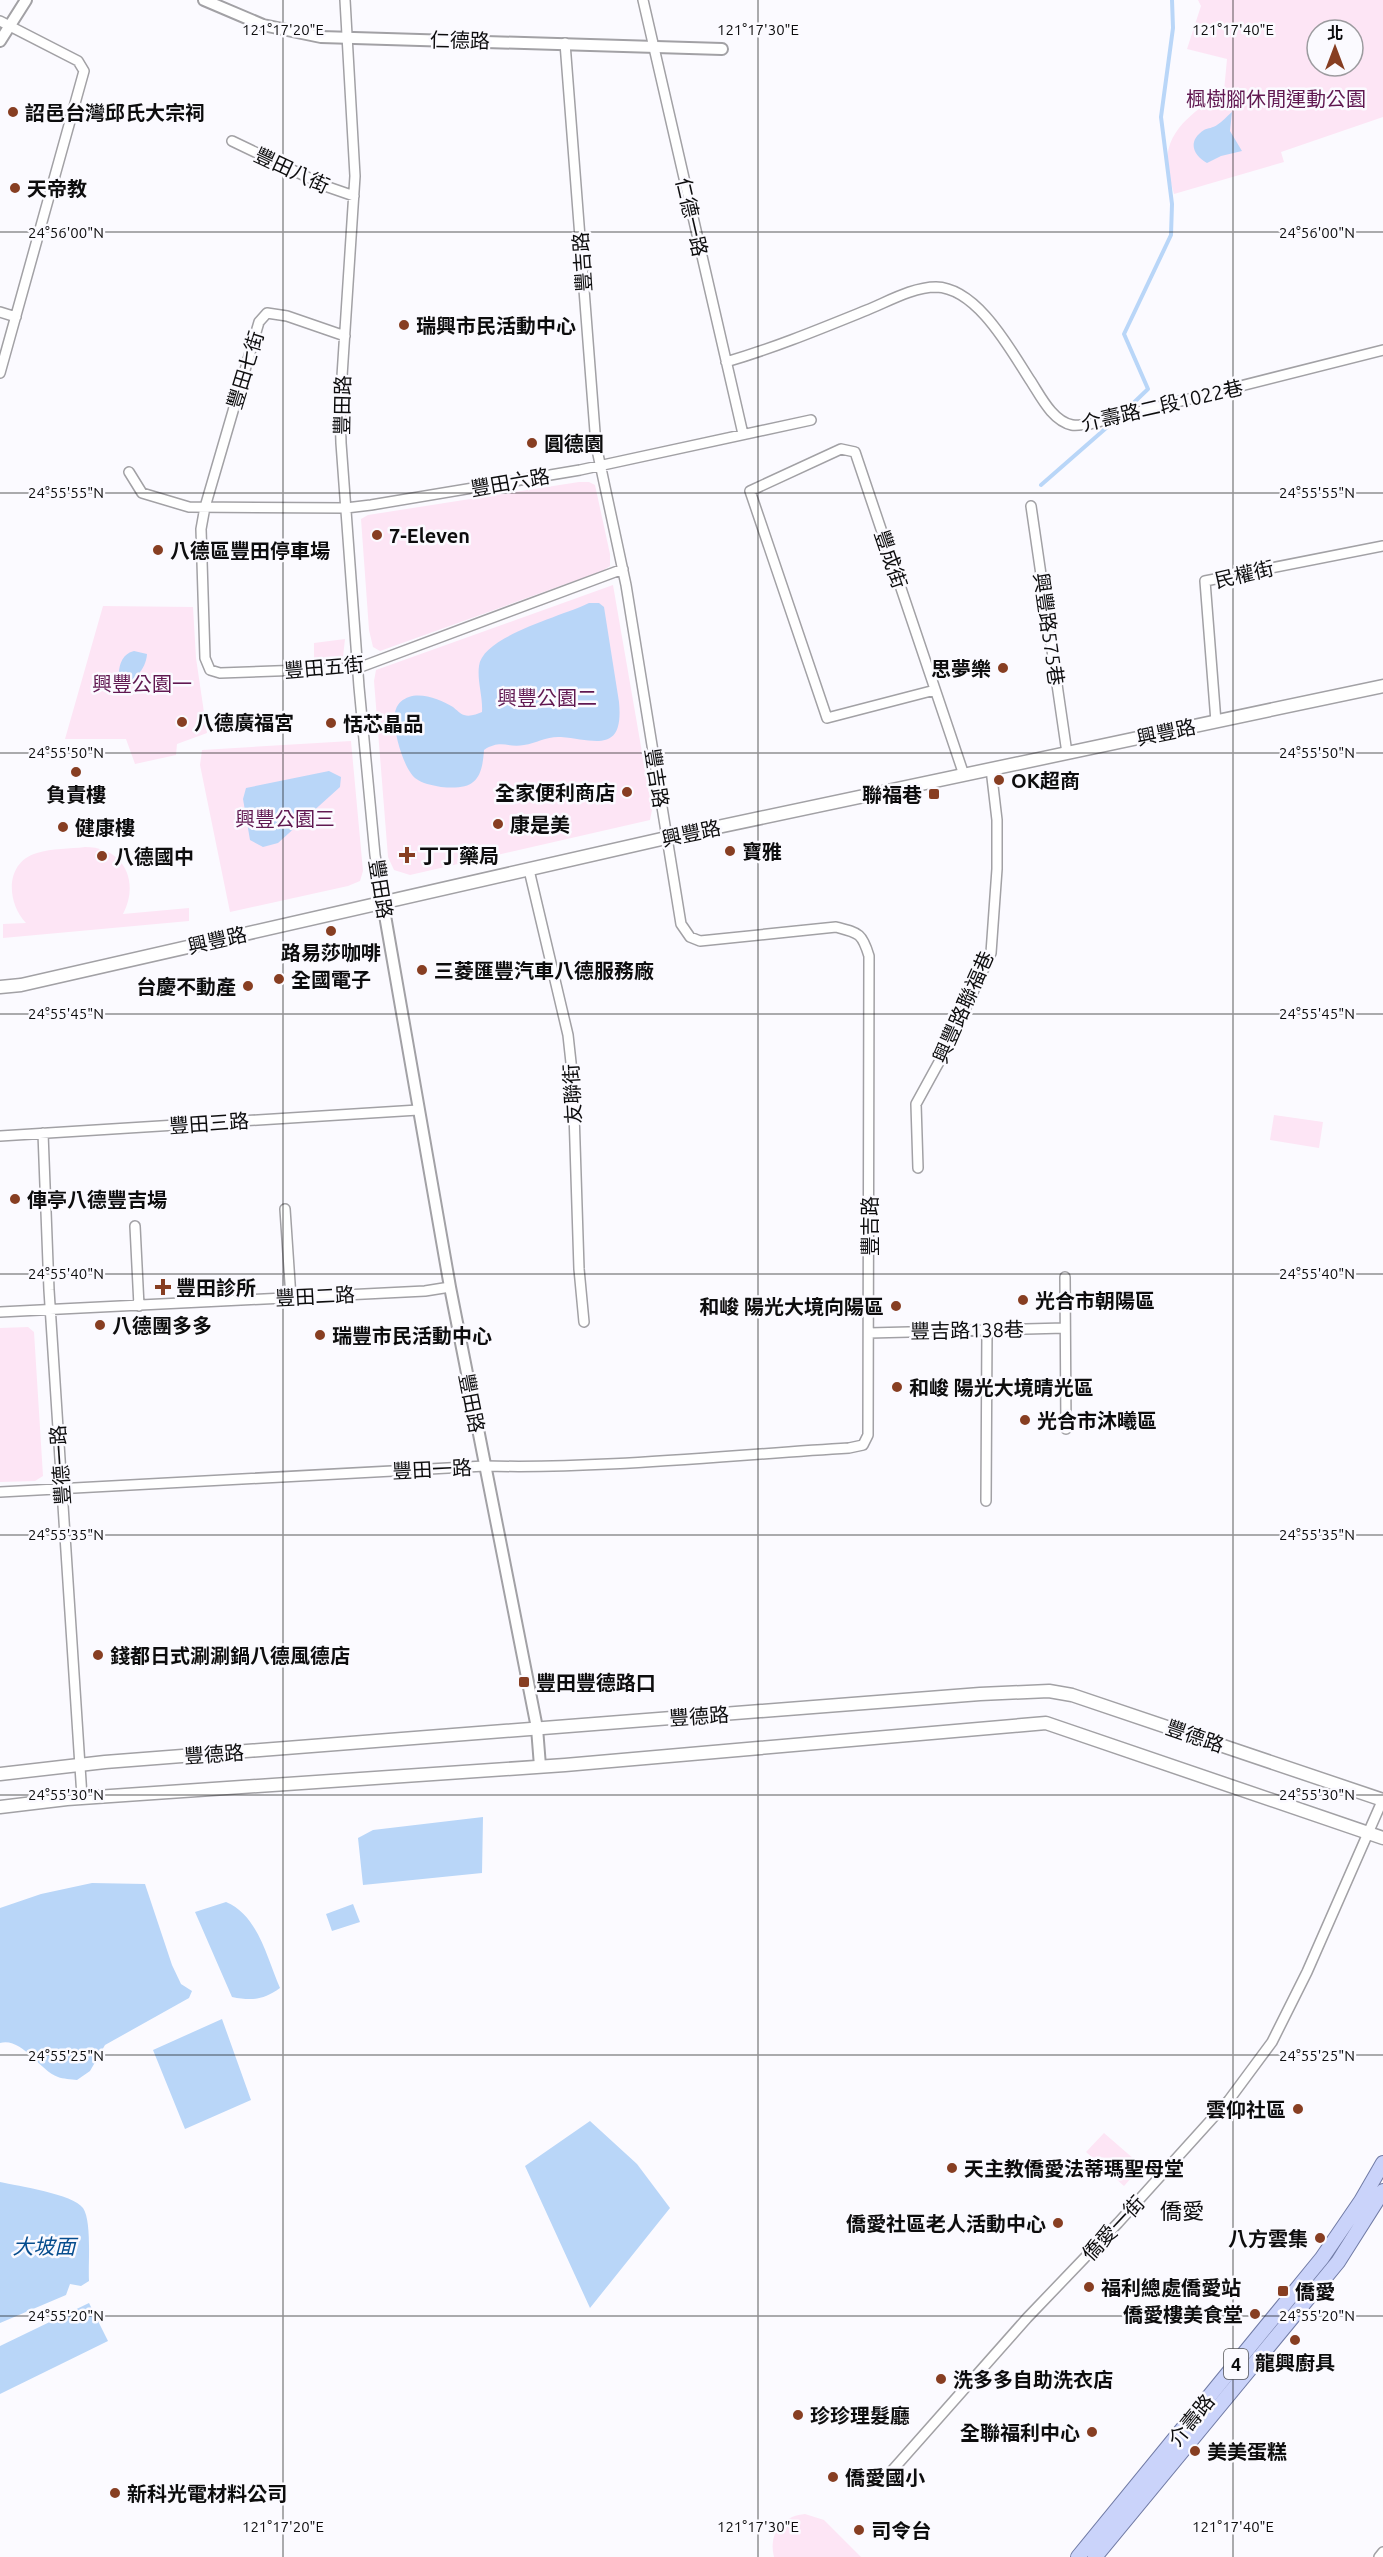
<svg xmlns="http://www.w3.org/2000/svg" width="1383" height="2557" font-family="Ubuntu,'Noto Sans TC',sans-serif">
<style>
.green{fill:#fde5f5;fill-rule:evenodd}
.water{fill:#b9d6f8}
.lines{fill:none;stroke-linecap:round;stroke-linejoin:round}
.stream{stroke:#b9d6f8;stroke-width:4}
.minor-casing{stroke:#a2a1a5;stroke-width:12}
.tertiary-casing{stroke:#a2a1a5;stroke-width:14}
.secondary-casing{stroke:#a2a1a5;stroke-width:15}
.primary-casing{stroke:#717ba5;stroke-width:16}
.minor{stroke:#fff;stroke-width:9}
.tertiary{stroke:#fff;stroke-width:10}
.secondary{stroke:#fff;stroke-width:12}
.primary{stroke:#cad3fa;stroke-width:14}
.ticks{fill:none;stroke:#0d0d0e;stroke-width:1.5;stroke-opacity:0.45}
.poi-dot{fill:#873e22;stroke:#fbfaff;stroke-width:2}
.labels{text-anchor:middle;dominant-baseline:central;stroke-width:5;stroke-linejoin:round;paint-order:stroke}
.shield{fill:#fbfaff;stroke:#545456;stroke-width:1.5}
.shield-label{font-size:18px;font-weight:bold;fill:#0d0d0e}
.street-label{font-size:20px;fill:#0d0d0e;stroke:#fbfaff}
.park-label{font-size:20px;fill:#601851;stroke:#fbfaff}
.poi-label{font-size:20px;font-weight:bold;fill:#0d0d0e;stroke:#fbfaff;text-anchor:start}
.water-label{font-size:21px;font-style:italic;fill:#064d8e;stroke:#fbfaff}
.quarter-label{font-size:22px;fill:#0d0d0e;stroke:#fbfaff}
.ticks-label{font-size:15px;text-anchor:middle;fill:#0d0d0e;stroke:#fbfaff;stroke-width:5;stroke-linejoin:round;paint-order:stroke}
</style>
<rect width="100%" height="100%" fill="#fbfaff"/>
<!-- green -->
<path class="green" d="M1198,0H1383V117L1281,152L1284,162L1174,194C1171,183 1167,171 1167,161C1168,126 1199,109 1224,91L1227,59L1187,49L1201,6ZM1317,30H1353V66H1317Z
M579,482H589L595,485L610,554V566L602,571L380,651L373,647L369,630L361,519L368,515Z
M613,585L652,810L650,820L410,875L394,870L388,857L374,681L376,670Z
M103,606L193,607L196,658L207,733L177,744L176,755L135,764L126,739H65Z
M345,639L343,657L314,662V643Z
M351,741L363,871L360,881L348,886L230,912L200,765L202,750Z
M85,847C124,847 140,882 123,914L189,908V921L3,938V924L26,923C6,902 5,862 37,853C52,848 70,849 85,847Z
M1274,1115L1323,1122L1319,1148L1270,1140Z
M28,1327L34,1332L43,1476L35,1481L0,1482V1328Z
M1104,2133L1142,2166L1124,2186L1086,2152Z
M805,2514L824,2520L861,2557H774C768,2534 782,2516 805,2514Z"/>
<!-- water -->
<path class="water" d="M1232,112L1230,131L1242,151L1221,156L1207,163C1193,155 1187,141 1204,130C1208,128 1213,128 1217,125C1222,122 1227,116 1232,112Z
M589,603H599L604,607L619,702C624,754 595,740 561,737C547,736 537,743 524,745C507,748 501,739 484,750C482,782 473,790 441,787C431,785 423,784 415,778C403,768 390,723 396,709C398,703 403,699 409,697C422,692 442,700 453,707C457,710 460,714 464,715C470,717 477,714 482,712C483,697 477,681 479,666C482,636 563,616 589,603Z
M134,651L147,654C146,670 133,682 119,688C118,673 118,655 134,651Z
M329,771L341,777L340,787L278,843L263,847L250,840L243,799L246,788Z
M483,1817L482,1873L363,1885L358,1838L373,1830Z
M92,1883L145,1884L172,1965L181,1984L192,1991L189,1998L105,2045L90,2071L77,2080C71,2079 63,2079 58,2077C39,2070 22,2037 0,2043V1908L41,1894Z
M226,1902C258,1915 267,1958 280,1988C263,2000 252,2001 232,1997L195,1912Z
M353,1904L360,1922L332,1931L326,1914Z
M222,2019L251,2100L185,2129L153,2050Z
M590,2121L637,2164L670,2208L590,2308L525,2166Z
M0,2182C18,2186 73,2194 83,2208C92,2221 88,2264 89,2281L81,2286L70,2284L66,2295L0,2323Z
M89,2303L108,2341L0,2394V2346Z"/>
<g class="lines">
<!-- stream -->
<path class="stream" d="M1123,413L1148,389L1124,334L1171,235L1172,204L1161,117L1173,28L1172,0
M1041,485L1113,422"/>
<defs>
<path id="minor" d="M345,0L355,176L340,407L341,443L359,687L375,855L383,904
M643,0L743,434
M0,21L78,61L84,71L0,373
M232,141L328,187L354,196
M0,312L16,317
M345,336L287,316L267,313L259,322L205,507L201,529L205,658L210,670L220,673L358,668L623,569
M726,362C774,348 820,329 867,310C887,302 913,287 936,287C977,288 1010,349 1030,380C1040,395 1052,421 1072,425C1077,426 1085,424 1090,424L1383,350
M129,472L142,493L189,507L346,508L371,505L580,470L811,420
M1031,506L1067,753
M935,690L827,718L750,491L841,449L855,452L964,775
M1216,722L1205,581L1383,546
M529,870L568,1035L573,1081L579,1269L584,1322
M43,1133L49,1290L82,1797
M0,1136L418,1110
M918,1168L916,1104L950,1042L991,953L997,869V820L991,769
M285,1209L291,1298
M135,1226L139,1306
M1065,1277L1066,1429
M0,1312L425,1291L450,1287
M869,1333L1065,1328
M0,1492L485,1466C606,1469 728,1455 849,1448L863,1445L868,1435L869,956C862,933 859,933 836,927L700,941L690,937L681,924L626,585L596,445L565,43
M986,1501L987,1330
M889,2474L1027,2318L1118,2223L1229,2100L1272,2042L1307,1972L1383,1799
M1379,2557L1383,2552"/>
<path id="tertiary" d="M204,0L263,25L321,37L722,49
M0,41L26,0
M383,904L450,1287L537,1728L540,1766"/>
<path id="secondary" d="M0,987L21,985L666,838L1383,686
M0,1774L105,1762L980,1694L1049,1691L1072,1695L1383,1800
M0,1807L67,1799L565,1765L1046,1723L1383,1838"/>
<path id="primary" d="M1078,2557L1322,2258L1361,2201L1383,2163
M1095,2557L1338,2262L1383,2191"/>
</defs>
<!-- minor casing -->
<use href="#minor" class="minor-casing"/>
<!-- tertiary casing -->
<use href="#tertiary" class="tertiary-casing"/>
<!-- secondary casing -->
<use href="#secondary" class="secondary-casing"/>
<!-- primary casing -->
<use href="#primary" class="primary-casing"/>
<!-- minor -->
<use href="#minor" class="minor"/>
<!-- tertiary -->
<use href="#tertiary" class="tertiary"/>
<!-- secondary -->
<use href="#secondary" class="secondary"/>
<!-- primary -->
<use href="#primary" class="primary"/>
</g>
<!-- ticks -->
<path class="ticks" d="M283,0V2557M758,0V2557M1233,0V2557M0,232H1383M0,493H1383M0,753H1383M0,1014H1383M0,1274H1383M0,1535H1383M0,1795H1383M0,2055H1383M0,2316H1383"/>
<!-- markers -->
<g class="poi-dot">
<circle cx="13" cy="112" r="6"/>
<circle cx="15" cy="188" r="6"/>
<circle cx="404" cy="325" r="6"/>
<circle cx="532" cy="443" r="6"/>
<circle cx="377" cy="535" r="6"/>
<circle cx="158" cy="550" r="6"/>
<circle cx="1003" cy="668" r="6"/>
<circle cx="182" cy="722" r="6"/>
<circle cx="331" cy="723" r="6"/>
<circle cx="76" cy="772" r="6"/>
<circle cx="999" cy="780" r="6"/>
<circle cx="627" cy="792" r="6"/>
<rect x="928" y="788" width="12" height="12" rx="3"/>
<circle cx="498" cy="824" r="6"/>
<circle cx="63" cy="827" r="6"/>
<circle cx="730" cy="851" r="6"/>
<path d="M404 846h6v6h6v6h-6v6h-6v-6h-6v-6h6z"/>
<circle cx="102" cy="856" r="6"/>
<circle cx="331" cy="931" r="6"/>
<circle cx="422" cy="970" r="6"/>
<circle cx="279" cy="979" r="6"/>
<circle cx="248" cy="986" r="6"/>
<circle cx="15" cy="1199" r="6"/>
<path d="M160 1278h6v6h6v6h-6v6h-6v-6h-6v-6h6z"/>
<circle cx="1023" cy="1300" r="6"/>
<circle cx="896" cy="1306" r="6"/>
<circle cx="100" cy="1325" r="6"/>
<circle cx="320" cy="1335" r="6"/>
<circle cx="897" cy="1387" r="6"/>
<circle cx="1025" cy="1420" r="6"/>
<circle cx="98" cy="1655" r="6"/>
<rect x="518" y="1676" width="12" height="12" rx="3"/>
<circle cx="1298" cy="2109" r="6"/>
<circle cx="952" cy="2168" r="6"/>
<circle cx="1058" cy="2223" r="6"/>
<circle cx="1320" cy="2238" r="6"/>
<circle cx="1089" cy="2287" r="6"/>
<rect x="1277" y="2285" width="12" height="12" rx="3"/>
<circle cx="1255" cy="2314" r="6"/>
<circle cx="1295" cy="2340" r="6"/>
<circle cx="941" cy="2379" r="6"/>
<circle cx="798" cy="2415" r="6"/>
<circle cx="1092" cy="2432" r="6"/>
<circle cx="1195" cy="2451" r="6"/>
<circle cx="833" cy="2477" r="6"/>
<circle cx="115" cy="2493" r="6"/>
<circle cx="859" cy="2530" r="6"/>
</g>
<g class="labels">
<!-- shield labels -->
<rect class="shield" x="1224" y="2349" width="24" height="30" rx="4.5"/>
<g class="shield-label">
<text x="1236" y="2364">4</text>
</g>
<!-- street labels -->
<g class="street-label">
<text transform="translate(460 40) rotate(1)">仁德路</text>
<text transform="translate(292 170) rotate(25)">豐田八街</text>
<text transform="translate(692 217) rotate(77)">仁德一路</text>
<text transform="translate(582 262) rotate(-94)">豐吉路</text>
<text transform="translate(245 370) rotate(-73)">豐田七街</text>
<text transform="translate(342 405) rotate(-89)">豐田路</text>
<text transform="translate(1162 405) rotate(-13)">介壽路二段1022巷</text>
<text transform="translate(510 482) rotate(-10)">豐田六路</text>
<text transform="translate(891 559) rotate(71)">豐成街</text>
<text transform="translate(1244 574) rotate(-13)">民權街</text>
<text transform="translate(1049 629) rotate(82)">興豐路575巷</text>
<text transform="translate(324 667) rotate(-5)">豐田五街</text>
<text transform="translate(1166 732) rotate(-12)">興豐路</text>
<text transform="translate(657 778) rotate(81)">豐吉路</text>
<text transform="translate(691 833) rotate(-12)">興豐路</text>
<text transform="translate(381 889) rotate(81)">豐田路</text>
<text transform="translate(217 940) rotate(-13)">興豐路</text>
<text transform="translate(963 1007) rotate(-66)">興豐路聯福巷</text>
<text transform="translate(572 1094) rotate(-93)">友聯街</text>
<text transform="translate(209 1123) rotate(-4)">豐田三路</text>
<text transform="translate(869 1226) rotate(-90)">豐吉路</text>
<text transform="translate(315 1296) rotate(-3)">豐田二路</text>
<text transform="translate(967 1330) rotate(-1)">豐吉路138巷</text>
<text transform="translate(472 1403) rotate(79)">豐田路</text>
<text transform="translate(60 1465) rotate(-94)">豐德一路</text>
<text transform="translate(432 1469) rotate(-3)">豐田一路</text>
<text transform="translate(699 1716) rotate(-4)">豐德路</text>
<text transform="translate(1195 1736) rotate(19)">豐德路</text>
<text transform="translate(214 1754) rotate(-4)">豐德路</text>
<text transform="translate(1113 2228) rotate(-47)">僑愛一街</text>
<text transform="translate(1191 2420) rotate(-51)">介壽路</text>
</g>
<!-- park labels -->
<g class="park-label">
<text x="1276" y="98">楓樹腳休閒運動公園</text>
<text x="142" y="683">興豐公園一</text>
<text x="547" y="697">興豐公園二</text>
<text x="285" y="818">興豐公園三</text>
</g>
<!-- poi labels -->
<g class="poi-label">
<text x="25" y="112">詔邑台灣邱氏大宗祠</text>
<text x="27" y="188">天帝教</text>
<text x="416" y="325">瑞興市民活動中心</text>
<text x="544" y="443">圓德園</text>
<text x="389" y="535">7-Eleven</text>
<text x="170" y="550">八德區豐田停車場</text>
<text x="991" y="668" text-anchor="end">思夢樂</text>
<text x="194" y="722">八德廣福宮</text>
<text x="343" y="723">恬芯晶品</text>
<text x="1011" y="780">OK超商</text>
<text x="615" y="792" text-anchor="end">全家便利商店</text>
<text x="76" y="794" text-anchor="middle">負責樓</text>
<text x="922" y="794" text-anchor="end">聯福巷</text>
<text x="510" y="824">康是美</text>
<text x="75" y="827">健康樓</text>
<text x="742" y="851">寶雅</text>
<text x="419" y="855">丁丁藥局</text>
<text x="114" y="856">八德國中</text>
<text x="331" y="952" text-anchor="middle">路易莎咖啡</text>
<text x="434" y="970">三菱匯豐汽車八德服務廠</text>
<text x="291" y="979">全國電子</text>
<text x="236" y="986" text-anchor="end">台慶不動產</text>
<text x="27" y="1199">俥亭八德豐吉場</text>
<text x="176" y="1287">豐田診所</text>
<text x="1035" y="1300">光合市朝陽區</text>
<text x="884" y="1306" text-anchor="end">和峻 陽光大境向陽區</text>
<text x="112" y="1325">八德團多多</text>
<text x="332" y="1335">瑞豐市民活動中心</text>
<text x="909" y="1387">和峻 陽光大境晴光區</text>
<text x="1037" y="1420">光合市沐曦區</text>
<text x="110" y="1655">錢都日式涮涮鍋八德風德店</text>
<text x="536" y="1682">豐田豐德路口</text>
<text x="1286" y="2109" text-anchor="end">雲仰社區</text>
<text x="964" y="2168">天主教僑愛法蒂瑪聖母堂</text>
<text x="1046" y="2223" text-anchor="end">僑愛社區老人活動中心</text>
<text x="1308" y="2238" text-anchor="end">八方雲集</text>
<text x="1101" y="2287">福利總處僑愛站</text>
<text x="1295" y="2291">僑愛</text>
<text x="1243" y="2314" text-anchor="end">僑愛樓美食堂</text>
<text x="1295" y="2362" text-anchor="middle">龍興廚具</text>
<text x="953" y="2379">洗多多自助洗衣店</text>
<text x="810" y="2415">珍珍理髮廳</text>
<text x="1080" y="2432" text-anchor="end">全聯福利中心</text>
<text x="1207" y="2451">美美蛋糕</text>
<text x="845" y="2477">僑愛國小</text>
<text x="127" y="2493">新科光電材料公司</text>
<text x="871" y="2530">司令台</text>
</g>
<!-- water labels -->
<g class="water-label">
<text x="44" y="2246">大坡面</text>
</g>
<!-- quarter labels -->
<g class="quarter-label">
<text x="1182" y="2210">僑愛</text>
</g>
</g>
<g class="ticks-label">
<text x="283" y="35">121°17'20"E</text>
<text x="758" y="35">121°17'30"E</text>
<text x="1233" y="35">121°17'40"E</text>
<text x="66" y="238">24°56'00"N</text>
<text x="1317" y="238">24°56'00"N</text>
<text x="66" y="498">24°55'55"N</text>
<text x="1317" y="498">24°55'55"N</text>
<text x="66" y="758">24°55'50"N</text>
<text x="1317" y="758">24°55'50"N</text>
<text x="66" y="1019">24°55'45"N</text>
<text x="1317" y="1019">24°55'45"N</text>
<text x="66" y="1279">24°55'40"N</text>
<text x="1317" y="1279">24°55'40"N</text>
<text x="66" y="1540">24°55'35"N</text>
<text x="1317" y="1540">24°55'35"N</text>
<text x="66" y="1800">24°55'30"N</text>
<text x="1317" y="1800">24°55'30"N</text>
<text x="66" y="2061">24°55'25"N</text>
<text x="1317" y="2061">24°55'25"N</text>
<text x="66" y="2321">24°55'20"N</text>
<text x="1317" y="2321">24°55'20"N</text>
<text x="283" y="2532">121°17'20"E</text>
<text x="758" y="2532">121°17'30"E</text>
<text x="1233" y="2532">121°17'40"E</text>
</g>
<!-- north arrow -->
<g transform="translate(1335 48)"><circle r="28" fill="#fbfaff" stroke="#9c9b9f" stroke-width="1.5"/>
<path d="M0-4.5L10 22L0 15L-10 22Z" fill="#873e22"/>
<text y="-9" font-size="16" font-weight="bold" text-anchor="middle" fill="#0d0d0e">北</text>
</g>
</svg>
